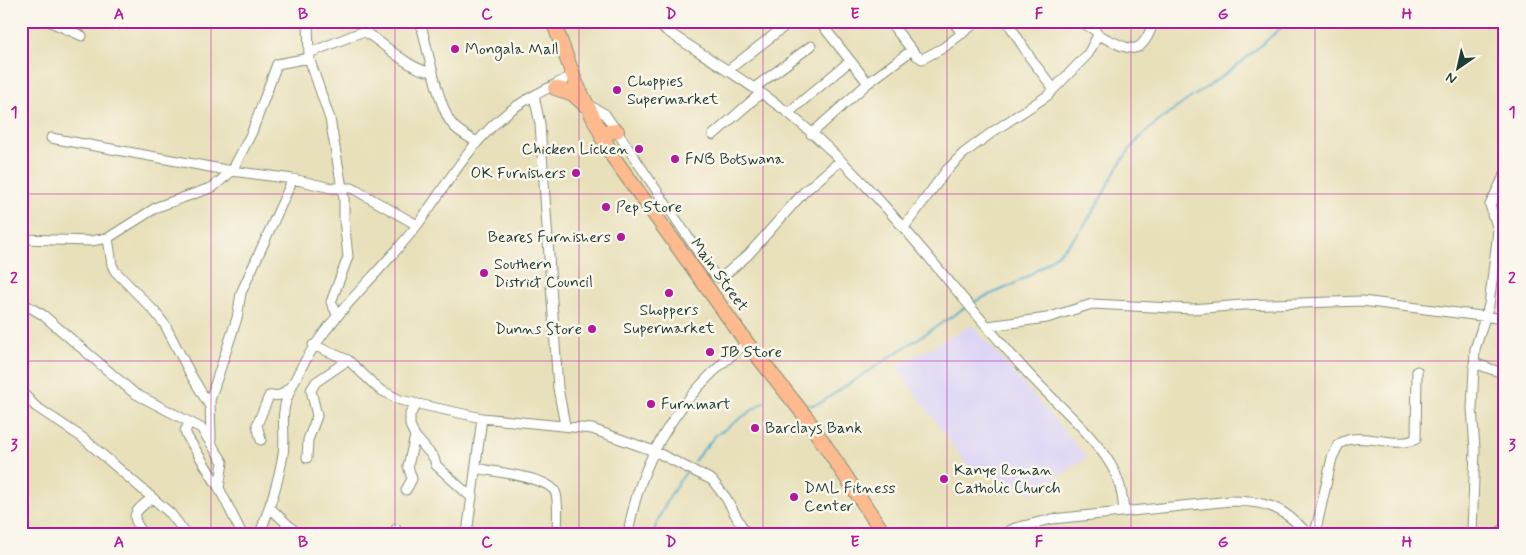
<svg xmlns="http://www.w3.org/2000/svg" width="1526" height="555" font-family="Mynerve,sans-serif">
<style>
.built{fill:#ddd5f6}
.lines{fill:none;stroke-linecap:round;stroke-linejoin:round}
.stream{stroke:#4ca7ca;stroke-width:2}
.minor-casing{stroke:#848e77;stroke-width:11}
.highway-casing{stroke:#848e77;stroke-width:16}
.minor{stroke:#fff;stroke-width:9}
.highway{stroke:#fcba8e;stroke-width:14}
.grid{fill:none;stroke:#b5179e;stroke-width:1;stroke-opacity:0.55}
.poi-dot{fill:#b5179e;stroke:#fbf7ec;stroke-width:2}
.labels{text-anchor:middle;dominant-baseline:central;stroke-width:5;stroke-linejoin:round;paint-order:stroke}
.poi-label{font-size:16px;fill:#1f3d34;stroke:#fbf7ec;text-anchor:start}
.street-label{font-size:16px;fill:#1f3d34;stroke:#fbf7ec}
.neatline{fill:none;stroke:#b5179e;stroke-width:2}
.grid-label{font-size:16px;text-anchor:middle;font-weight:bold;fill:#b5179e}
</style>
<rect width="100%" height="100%" fill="#fbf7ec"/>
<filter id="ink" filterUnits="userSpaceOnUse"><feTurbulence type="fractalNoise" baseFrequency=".02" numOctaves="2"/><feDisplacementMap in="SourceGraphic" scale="10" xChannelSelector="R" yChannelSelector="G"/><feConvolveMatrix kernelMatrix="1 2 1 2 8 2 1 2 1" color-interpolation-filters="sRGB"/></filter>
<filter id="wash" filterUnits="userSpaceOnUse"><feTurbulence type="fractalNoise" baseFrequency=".0096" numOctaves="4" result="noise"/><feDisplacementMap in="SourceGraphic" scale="20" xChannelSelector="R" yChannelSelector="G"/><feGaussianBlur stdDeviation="1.12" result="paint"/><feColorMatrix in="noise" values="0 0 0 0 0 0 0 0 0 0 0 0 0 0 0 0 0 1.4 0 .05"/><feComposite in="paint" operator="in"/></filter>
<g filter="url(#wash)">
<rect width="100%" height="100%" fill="#e8e0ba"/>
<!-- built -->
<path class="built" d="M972,325L1087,457L1032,494L966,464L896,367Z"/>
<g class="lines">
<!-- stream -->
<path class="stream" d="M972,303C985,296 997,292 1010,286C1036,273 1057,257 1076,236C1101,207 1114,163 1140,138C1167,111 1200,93 1231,70C1251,55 1270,37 1289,21
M807,406L820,403L966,307
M694,461L715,436L764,402
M653,534C661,510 671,491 687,471"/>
</g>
</g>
<g filter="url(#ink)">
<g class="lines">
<defs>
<path id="minor" d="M48,21L82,36
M308,21L309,58L330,119L344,199V219L348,257L331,302L337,314
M420,21C427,45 438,106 452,124C458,132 469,137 477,142
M652,21C697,52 745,79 787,112C879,186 946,283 1025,370C1053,401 1089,429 1111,465C1120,480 1123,494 1124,512
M819,21L868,83
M889,21L916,55L922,59L943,48L978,21
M953,21L962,34
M1007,21L1031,59L1054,89
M1098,35C1130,49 1140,61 1154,21
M309,53L364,31C381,41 415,75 433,71
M727,71L785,26
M754,88L811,46
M534,96L540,124L558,388L565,425
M585,103L605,114L709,268L717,277L721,278L748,255L804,192L840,161
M788,113L850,61
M811,134L868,83L912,50
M713,135L761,93
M51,138L232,171L252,132L277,64L309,58
M1492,215L1505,217
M905,226L946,171L964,153L994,131L1047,96L1088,54L1098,35L1095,30L1078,21
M108,238L112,265L115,271L155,312L165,325L191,375L209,405
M21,239L91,241L108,238L157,207L213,187L232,171L293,179L331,188H352L417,225
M21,302L43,315L134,393L201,428L223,462L219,488L242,534
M988,326L1047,318L1092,304L1192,309L1242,305L1362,301L1505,319
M313,345L348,360L379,389L400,400L482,418L592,429L654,451L712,480L726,498L746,534
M1474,363L1505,374
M21,391L35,406L83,438L171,514L186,534
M190,422L185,431L187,436L219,488
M415,436L434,458L436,465L472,498
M211,439L210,400L237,318L241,293L293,179
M261,440L257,425L269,396L281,395L291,386
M307,458L308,440L317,416L311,390L316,382L348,360
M476,468C493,472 552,477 556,494C559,506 557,522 557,534
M406,490L412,479L408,466L415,436L410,425V414L416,406
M269,507L298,534
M144,534C128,514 135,512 152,498
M260,534C269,508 279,481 283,454C286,435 280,416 287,398C315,325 372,284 418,224C444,189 466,149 499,120C520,100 548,89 573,75
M396,534V529
M467,534L482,418
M628,534C641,453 683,392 747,343
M1003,534L1015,528L1052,519L1231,501C1267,501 1283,507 1308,534
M1315,534L1332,458L1339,444C1361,429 1393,450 1416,439L1417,371
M1472,534L1475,449L1472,408L1475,349L1489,305L1497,240L1498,229L1490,205L1505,174
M1497,534L1505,528"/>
<path id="highway" d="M553,21L576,83L613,157L747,343L806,417L884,534
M555,88L573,94L585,105
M602,138L608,132L617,131"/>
</defs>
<!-- minor casing -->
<use href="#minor" class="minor-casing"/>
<!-- highway casing -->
<use href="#highway" class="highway-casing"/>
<!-- minor -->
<use href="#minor" class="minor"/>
<!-- highway -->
<use href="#highway" class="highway"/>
</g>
</g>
<!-- grid -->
<path class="grid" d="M211,21V534M395,21V534M579,21V534M763,21V534M947,21V534M1131,21V534M1315,21V534M21,194H1505M21,361H1505"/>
<!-- markers -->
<g class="poi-dot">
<circle cx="455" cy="49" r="5"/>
<circle cx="617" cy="90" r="5"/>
<circle cx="639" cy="149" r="5"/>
<circle cx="675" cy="159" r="5"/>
<circle cx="576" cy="173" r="5"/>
<circle cx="606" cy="207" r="5"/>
<circle cx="621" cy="237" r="5"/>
<circle cx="484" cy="273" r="5"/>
<circle cx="669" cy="293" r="5"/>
<circle cx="592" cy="329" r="5"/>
<circle cx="710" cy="352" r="5"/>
<circle cx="651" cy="404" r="5"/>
<circle cx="755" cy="428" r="5"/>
<circle cx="944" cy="479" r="5"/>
<circle cx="794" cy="497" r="5"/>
</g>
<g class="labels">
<!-- poi labels -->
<g class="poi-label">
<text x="465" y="49">Mongala Mall</text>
<text x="627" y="81">Choppies<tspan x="627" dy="18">Supermarket</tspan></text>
<text x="629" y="149" text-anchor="end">Chicken Licken</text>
<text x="685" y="159">FNB Botswana</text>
<text x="566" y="173" text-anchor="end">OK Furnishers</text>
<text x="616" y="207">Pep Store</text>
<text x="611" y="237" text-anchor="end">Beares Furnishers</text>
<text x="494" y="264">Southern<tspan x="494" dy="18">District Council</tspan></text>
<text x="669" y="310" text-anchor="middle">Shoppers<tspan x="669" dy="18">Supermarket</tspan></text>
<text x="582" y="329" text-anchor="end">Dunns Store</text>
<text x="720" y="352">JB Store</text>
<text x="661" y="404">Furnmart</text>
<text x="765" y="428">Barclays Bank</text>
<text x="954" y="470">Kanye Roman<tspan x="954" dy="18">Catholic Church</tspan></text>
<text x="804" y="488">DML Fitness<tspan x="804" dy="18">Center</tspan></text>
</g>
<!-- street labels -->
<g class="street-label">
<text transform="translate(719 275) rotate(54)">Main Street</text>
</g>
</g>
<!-- margin -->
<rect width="1526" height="555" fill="none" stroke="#fbf7ec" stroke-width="55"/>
<!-- north arrow -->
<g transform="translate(1458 68) rotate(214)" stroke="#fbf7ec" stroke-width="4" paint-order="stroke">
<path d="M0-4L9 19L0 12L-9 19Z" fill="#1f3d34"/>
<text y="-8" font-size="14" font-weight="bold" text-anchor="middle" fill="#1f3d34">N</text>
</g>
<rect x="28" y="28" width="1470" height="500" class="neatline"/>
<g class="grid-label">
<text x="119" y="19">A</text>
<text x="303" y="19">B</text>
<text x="487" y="19">C</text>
<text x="671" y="19">D</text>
<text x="855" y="19">E</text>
<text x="1039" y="19">F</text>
<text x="1223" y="19">G</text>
<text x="1407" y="19">H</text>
<text x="14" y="117">1</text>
<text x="1512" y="117">1</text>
<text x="14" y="283">2</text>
<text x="1512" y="283">2</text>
<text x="14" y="450">3</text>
<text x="1512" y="450">3</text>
<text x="119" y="547">A</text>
<text x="303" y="547">B</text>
<text x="487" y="547">C</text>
<text x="671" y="547">D</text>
<text x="855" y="547">E</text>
<text x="1039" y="547">F</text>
<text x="1223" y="547">G</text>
<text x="1407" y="547">H</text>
</g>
</svg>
